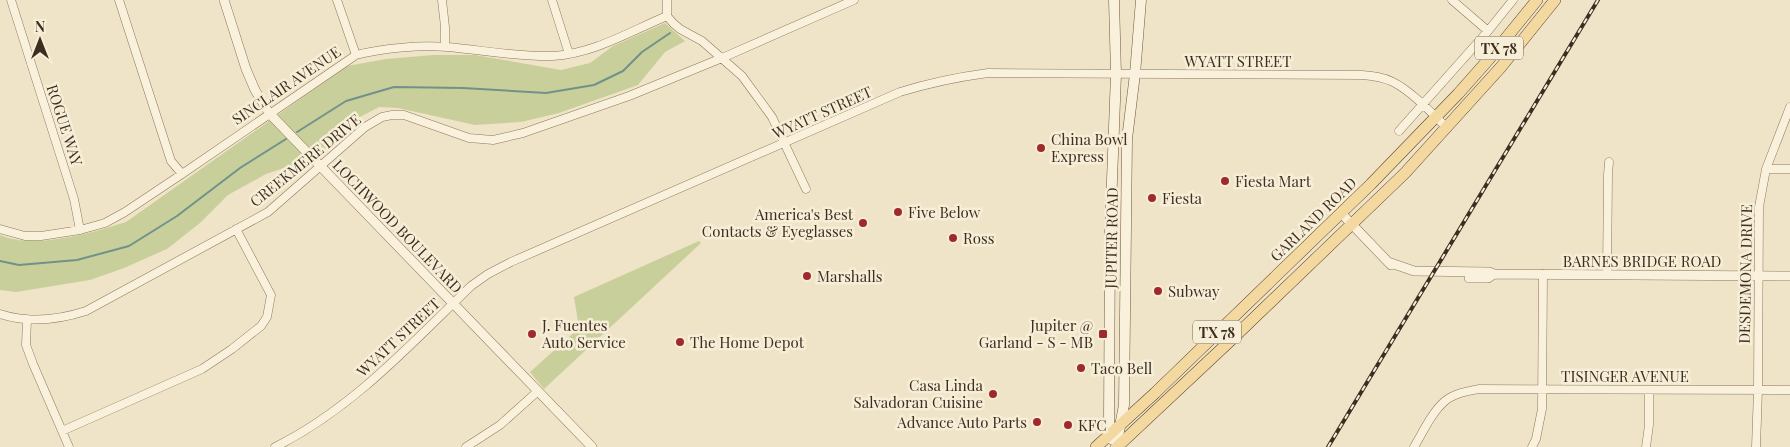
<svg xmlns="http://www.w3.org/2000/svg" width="1790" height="447" font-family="'Playfair Display',serif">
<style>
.green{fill:#c9cf9b}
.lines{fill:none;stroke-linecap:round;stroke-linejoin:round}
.stream{stroke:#6f938a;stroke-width:2}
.minor-casing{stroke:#8d765c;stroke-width:9}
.tertiary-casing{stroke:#8d765c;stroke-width:10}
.secondary-casing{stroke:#6f573f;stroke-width:11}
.primary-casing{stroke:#5b4430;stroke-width:12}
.minor{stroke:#faf1dc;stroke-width:8}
.tertiary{stroke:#faf1dc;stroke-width:9}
.secondary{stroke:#faf1dc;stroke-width:10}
.primary{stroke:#f3d9a0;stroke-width:11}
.rail-casing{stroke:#3d2e20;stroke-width:4}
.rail{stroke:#f7eed8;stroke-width:2;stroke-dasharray:5.5;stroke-linecap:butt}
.poi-dot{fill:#9e2a2b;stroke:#f7eed8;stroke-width:2}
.labels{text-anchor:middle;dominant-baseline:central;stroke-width:5;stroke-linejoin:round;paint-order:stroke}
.shield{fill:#f7eed8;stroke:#756857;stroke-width:1}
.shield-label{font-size:14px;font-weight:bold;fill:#3d2e20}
.street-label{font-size:15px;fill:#3d2e20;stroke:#f7eed8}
.poi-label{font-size:15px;fill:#3d2e20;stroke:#f7eed8;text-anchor:start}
</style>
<rect width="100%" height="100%" fill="#f0e4c8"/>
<!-- green -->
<path class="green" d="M665,23L685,41L665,52L638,85L559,113L521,122L475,125L398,108L379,107L360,117L338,133L324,151L293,165L266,174L228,195L200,223L167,249L124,268L90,280L16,292L0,290V235C35,250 91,233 126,222L347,66L386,59L433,55H475L561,70L590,63L613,46Z
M699,241L701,243L544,389L530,372L579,328L574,297Z"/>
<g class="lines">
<!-- stream -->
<path class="stream" d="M297,132L346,101L394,87L463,88L546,93L594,85L623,71L642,52L670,33
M0,261L19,265L77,260L129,246L177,216L240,168L286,139"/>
<defs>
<path id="minor" d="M11,0L74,199L80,230
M119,0L171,161L182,174
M337,0L356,55
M442,0L445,27V47
M552,0L569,54
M667,0V16L673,23L680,29L702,41L742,76L772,117L806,189
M1452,0L1488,31
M1399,131L1488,31L1513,0
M1766,169H1790
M0,229L25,236H41L80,230L105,223L125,212L182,174L356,55C383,48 420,45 447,47C482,50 518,57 553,56C593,54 631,31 667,16
M1607,275L1608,175L1609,162
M0,314C28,323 58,320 86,311L268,212L365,127L382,117L392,115H404L469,138L493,140L523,133L629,96L722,58L854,0
M27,319L26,345L33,364L69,447
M62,431L202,369L232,349L261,326L267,317L271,295L236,229
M275,447C352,409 411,344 471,286L488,274L511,262L900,92C929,83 958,77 988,73L1362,75C1373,76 1383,77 1393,82C1411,91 1432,113 1447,128
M466,447L500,425L538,391
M1414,447C1423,432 1432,412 1445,401C1455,393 1468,391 1479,389L1790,390
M1532,447L1536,439L1542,409L1543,274
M1646,447L1649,425V390
M1756,447L1758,390L1759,207L1766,169L1790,107"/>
<path id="tertiary" d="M224,0L246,69L255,90L269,113L592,447
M1341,213L1391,265
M1388,262L1414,271L1489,272L1494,274L1790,276
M1469,278H1488L1494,274"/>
<path id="secondary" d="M1111,439L1109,420L1110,233L1116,74L1114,0
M1116,447L1124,405L1127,139L1135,74L1141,0"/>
<path id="primary" d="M1096,447L1155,393L1371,184L1458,94L1489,59L1537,0
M1117,447L1230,341L1405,173L1501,67L1555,0"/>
</defs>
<!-- minor casing -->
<use href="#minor" class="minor-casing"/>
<!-- tertiary casing -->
<use href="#tertiary" class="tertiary-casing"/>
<!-- secondary casing -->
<use href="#secondary" class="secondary-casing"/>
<!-- primary casing -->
<use href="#primary" class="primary-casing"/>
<!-- minor -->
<use href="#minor" class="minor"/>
<!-- tertiary -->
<use href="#tertiary" class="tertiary"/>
<!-- secondary -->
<use href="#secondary" class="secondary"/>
<!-- primary -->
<use href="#primary" class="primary"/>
<defs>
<path id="rail" d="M1328,447L1598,0"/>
</defs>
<!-- rail casing -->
<use href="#rail" class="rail-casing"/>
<!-- rail -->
<use href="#rail" class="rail"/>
</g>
<!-- markers -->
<g class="poi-dot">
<circle cx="1041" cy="148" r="5"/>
<circle cx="1225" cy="181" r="5"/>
<circle cx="1152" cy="198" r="5"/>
<circle cx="898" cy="212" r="5"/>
<circle cx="863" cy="223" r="5"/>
<circle cx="953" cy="238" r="5"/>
<circle cx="807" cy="276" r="5"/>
<circle cx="1158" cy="291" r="5"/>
<circle cx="532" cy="334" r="5"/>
<rect x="1098" y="329" width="10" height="10" rx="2.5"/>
<circle cx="680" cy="342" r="5"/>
<circle cx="1081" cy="368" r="5"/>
<circle cx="993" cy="394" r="5"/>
<circle cx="1037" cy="422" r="5"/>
<circle cx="1068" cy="425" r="5"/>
</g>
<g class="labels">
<!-- shield labels -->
<g class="shield">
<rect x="1475" y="36.5" width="48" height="23" rx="4"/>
<rect x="1193" y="320.5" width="48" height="23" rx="4"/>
</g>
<g class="shield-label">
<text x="1499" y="48">TX 78</text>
<text x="1217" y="332">TX 78</text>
</g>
<!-- street labels -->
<g class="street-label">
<text x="1238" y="61">WYATT STREET</text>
<text transform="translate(286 85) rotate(-34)">SINCLAIR AVENUE</text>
<text transform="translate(822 112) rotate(-24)">WYATT STREET</text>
<text transform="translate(65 125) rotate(72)">ROGUE WAY</text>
<text transform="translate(305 160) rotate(-39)">CREEKMERE DRIVE</text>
<text transform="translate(1313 219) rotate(-44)">GARLAND ROAD</text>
<text transform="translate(398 226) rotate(46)">LOCHWOOD BOULEVARD</text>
<text transform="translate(1111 238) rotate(-89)">JUPITER ROAD</text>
<text x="1642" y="261">BARNES BRIDGE ROAD</text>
<text transform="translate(1745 274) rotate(-89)">DESDEMONA DRIVE</text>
<text transform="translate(398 337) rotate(-43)">WYATT STREET</text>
<text x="1625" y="376">TISINGER AVENUE</text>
</g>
<!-- poi labels -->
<g class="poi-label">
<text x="1051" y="139">China Bowl<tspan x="1051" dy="17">Express</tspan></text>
<text x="1235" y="181">Fiesta Mart</text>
<text x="1162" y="198">Fiesta</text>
<text x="908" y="212">Five Below</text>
<text x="853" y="214" text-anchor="end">America's Best<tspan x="853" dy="17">Contacts &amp; Eyeglasses</tspan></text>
<text x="963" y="238">Ross</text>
<text x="817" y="276">Marshalls</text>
<text x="1168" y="291">Subway</text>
<text x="542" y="325">J. Fuentes<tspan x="542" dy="17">Auto Service</tspan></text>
<text x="1093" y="325" text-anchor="end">Jupiter @<tspan x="1093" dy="17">Garland - S - MB</tspan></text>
<text x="690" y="342">The Home Depot</text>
<text x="1091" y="368">Taco Bell</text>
<text x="983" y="385" text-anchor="end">Casa Linda<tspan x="983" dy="17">Salvadoran Cuisine</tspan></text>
<text x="1027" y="422" text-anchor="end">Advance Auto Parts</text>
<text x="1078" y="425">KFC</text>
</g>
</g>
<!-- north arrow -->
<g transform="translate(40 40)" stroke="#f7eed8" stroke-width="4" paint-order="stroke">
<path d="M0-4L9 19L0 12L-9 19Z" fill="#3d2e20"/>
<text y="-8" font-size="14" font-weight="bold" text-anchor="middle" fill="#3d2e20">N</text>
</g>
</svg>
